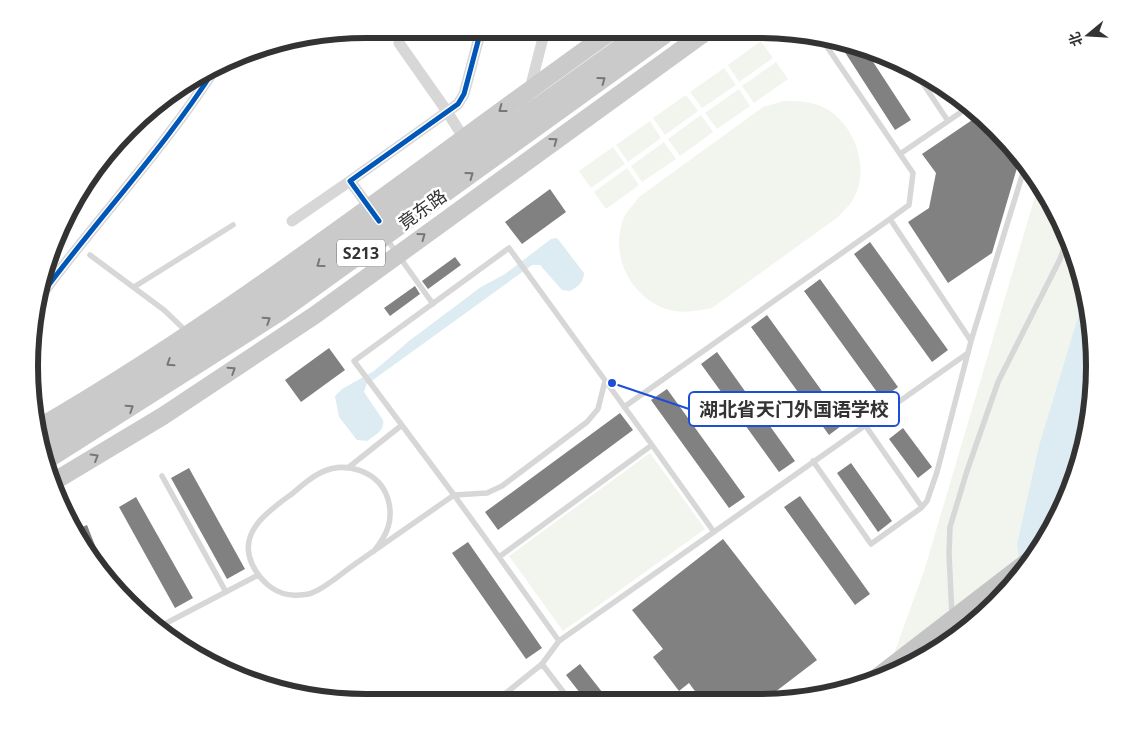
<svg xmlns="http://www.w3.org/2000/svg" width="1123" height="732" font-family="'Noto Sans','Noto Sans SC',sans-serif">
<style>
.green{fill:#f1f5ed}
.water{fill:#ddebf3}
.building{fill:#818181}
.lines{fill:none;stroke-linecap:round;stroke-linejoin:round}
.lane{stroke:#d7d7d7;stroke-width:5.5}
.street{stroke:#d7d7d7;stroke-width:11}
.primary{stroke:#cacaca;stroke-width:18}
.highway{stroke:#c4c4c4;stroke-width:20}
.cycleway-casing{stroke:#fff;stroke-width:8}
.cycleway{stroke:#0057b8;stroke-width:5}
.oneway{stroke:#777}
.labels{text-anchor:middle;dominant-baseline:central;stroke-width:5;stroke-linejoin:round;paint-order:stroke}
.shield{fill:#fff;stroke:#707070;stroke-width:1}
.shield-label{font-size:16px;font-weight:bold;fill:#333}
.street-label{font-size:18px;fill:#333;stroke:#fff}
.rim{fill:none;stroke:#333;stroke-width:6}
.leader{fill:none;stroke:#1d4ed8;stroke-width:2}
.callout-dot{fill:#1d4ed8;stroke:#fff;stroke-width:2}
.callout{fill:#fff;stroke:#1d4ed8;stroke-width:2}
.callout-label{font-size:19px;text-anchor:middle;font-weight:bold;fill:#333}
</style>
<rect width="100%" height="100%" fill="#fff"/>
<!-- green -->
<path class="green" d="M761,41L773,58L739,82L728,65Z
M776,62L788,79L754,103L742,86Z
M724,68L736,85L702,108L690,92Z
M739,89L750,106L717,129L705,113Z
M686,95L698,111L665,135L653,118Z
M784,101C798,101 812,101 825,108C856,125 872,172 851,203C847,208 842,212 838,217L712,308C697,311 681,314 666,309C629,296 608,252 625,215C629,209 635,203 639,197L763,107Z
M701,115L713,132L680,156L668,139Z
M650,121L661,138L628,162L616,145Z
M664,142L676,159L642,182L631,166Z
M613,147L625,164L591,188L579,171Z
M627,168L639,185L606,209L594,192Z
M1039,183C1070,233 1087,284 1093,342C1094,353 1093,365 1092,376C1088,504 1008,630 886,676L925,568Z
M650,453L705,529L563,631L509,556Z"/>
<!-- water -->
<path class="water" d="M557,238L584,273C583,283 579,286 570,291L562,290L540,265H532L366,385L364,392L383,420C385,431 375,435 367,441L357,440L339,417L335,396L342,389L374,371L409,341L481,287L505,274L551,239Z
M1085,294L1094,344L1092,402L1047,523L1049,535L1021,573L1017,544L1020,531L1039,446Z"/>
<!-- building -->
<path class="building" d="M839,43L866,51L911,120L895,130Z
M981,114L1000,134L1019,161L992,253L948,283L908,222L929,208L936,173L922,154Z
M550,189L566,212L522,244L505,222Z
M870,242L948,350L932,362L854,254Z
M455,257L461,265L428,289L422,281Z
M820,279L898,387L882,399L804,291Z
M415,286L420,294L390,316L384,308Z
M767,315L845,423L829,435L751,327Z
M329,348L345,370L301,402L285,380Z
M717,352L795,461L779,472L701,364Z
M667,389L745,497L729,508L651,400Z
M620,413L633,430L498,530L485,512Z
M903,428L932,467L918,478L889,439Z
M851,463L892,521L878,532L837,473Z
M189,468L245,569L227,579L171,478Z
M800,496L870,594L855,605L784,507Z
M136,497L193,598L175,608L119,507Z
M87,525L107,576L106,577L85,553L75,530Z
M723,539L817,660L762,702H703L689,683L679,691L653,657L663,649L632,610Z
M468,542L542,648L526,659L452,553Z
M580,664L610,702H587L566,675Z"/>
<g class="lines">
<!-- lane -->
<path class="lane" d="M821,38L900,154
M912,67L948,121
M890,219L909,205L913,173L900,154L970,106
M386,238L433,304
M90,255L164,310L187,332
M134,287L233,225
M624,407L890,219L971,341
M865,425L922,507
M813,461L871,544L921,508L927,501L937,472L971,341L1026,163
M349,467L402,425
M162,476L226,592
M454,495L487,493L502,486L587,422L598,409L605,381
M454,495L499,557
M374,551C387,535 394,520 388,499C379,471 346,460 320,473C310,478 301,486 293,493C270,510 237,531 252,564C261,583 278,597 299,595C304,595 310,594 314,592C328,586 342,573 355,564C388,541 421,518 454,495L354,361L509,248L652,445
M952,615L949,554L950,527L967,471L998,382L1060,259L1068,238
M157,628L258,575
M559,641L499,557L652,445L714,532
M542,664L571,702
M496,701L542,664L559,641L968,353"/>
<!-- street -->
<path class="street" d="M399,43L444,107L467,143
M522,120L545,30
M372,211L350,181L458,104L464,94L481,30
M292,221L350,181
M39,298C96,220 164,149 216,67"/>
<!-- primary -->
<path class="primary" d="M38,428C240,311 423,165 613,30
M40,448L283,290L643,31
M44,462L280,312L670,31
M53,482L163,416L315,315L707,31"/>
<!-- highway -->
<path class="highway" d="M874,681L1030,561"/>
<defs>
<path id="cycleway" d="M379,221L350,181L458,104L464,94L481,30
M39,298C96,220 164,149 216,67"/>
</defs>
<!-- cycleway casing -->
<use href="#cycleway" class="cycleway-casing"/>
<!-- cycleway -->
<use href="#cycleway" class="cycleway"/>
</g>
<!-- one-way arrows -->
<defs><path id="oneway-chevron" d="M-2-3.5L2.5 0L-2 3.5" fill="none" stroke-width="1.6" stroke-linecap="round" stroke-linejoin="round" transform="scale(1.25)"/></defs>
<g class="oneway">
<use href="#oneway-chevron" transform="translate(602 80) rotate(-36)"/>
<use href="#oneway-chevron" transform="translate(502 109) rotate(143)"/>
<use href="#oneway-chevron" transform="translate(554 141) rotate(-36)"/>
<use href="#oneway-chevron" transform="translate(470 175) rotate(-36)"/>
<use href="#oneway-chevron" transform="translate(422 236) rotate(-36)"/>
<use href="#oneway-chevron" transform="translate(320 264) rotate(144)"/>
<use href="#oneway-chevron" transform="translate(267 320) rotate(-33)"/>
<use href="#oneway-chevron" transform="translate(170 363) rotate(147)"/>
<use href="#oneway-chevron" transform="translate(232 370) rotate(-33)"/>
<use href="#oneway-chevron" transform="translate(130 408) rotate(-33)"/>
<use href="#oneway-chevron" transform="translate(95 457) rotate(-31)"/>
</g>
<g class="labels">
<!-- shield labels -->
<rect class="shield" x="337" y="239.5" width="48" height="27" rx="4"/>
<g class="shield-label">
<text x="361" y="253">S213</text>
</g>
<!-- street labels -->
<g class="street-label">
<text transform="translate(422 209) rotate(-36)">竟东路</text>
</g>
</g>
<!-- crop -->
<path d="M0 0H1123V732H0ZM366 38H758A328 328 0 0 1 1086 366V366A328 328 0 0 1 758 694H366A328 328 0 0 1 38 366V366A328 328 0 0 1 366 38Z" fill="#fff" fill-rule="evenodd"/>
<path class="rim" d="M366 38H758A328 328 0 0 1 1086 366V366A328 328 0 0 1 758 694H366A328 328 0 0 1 38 366V366A328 328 0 0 1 366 38Z"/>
<!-- callouts -->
<path class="leader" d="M612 383L689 409"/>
<circle class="callout-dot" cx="612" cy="383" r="5"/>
<rect class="callout" x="689" y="392" width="210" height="34" rx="5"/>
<g class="callout-label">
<text x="794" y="416">湖北省天门外国语学校</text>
</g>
<!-- north arrow -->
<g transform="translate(1088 35) rotate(252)" stroke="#ffffff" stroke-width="4" paint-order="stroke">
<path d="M0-4L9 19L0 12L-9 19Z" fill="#333333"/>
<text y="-8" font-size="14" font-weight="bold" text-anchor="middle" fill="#333333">北</text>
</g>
</svg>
